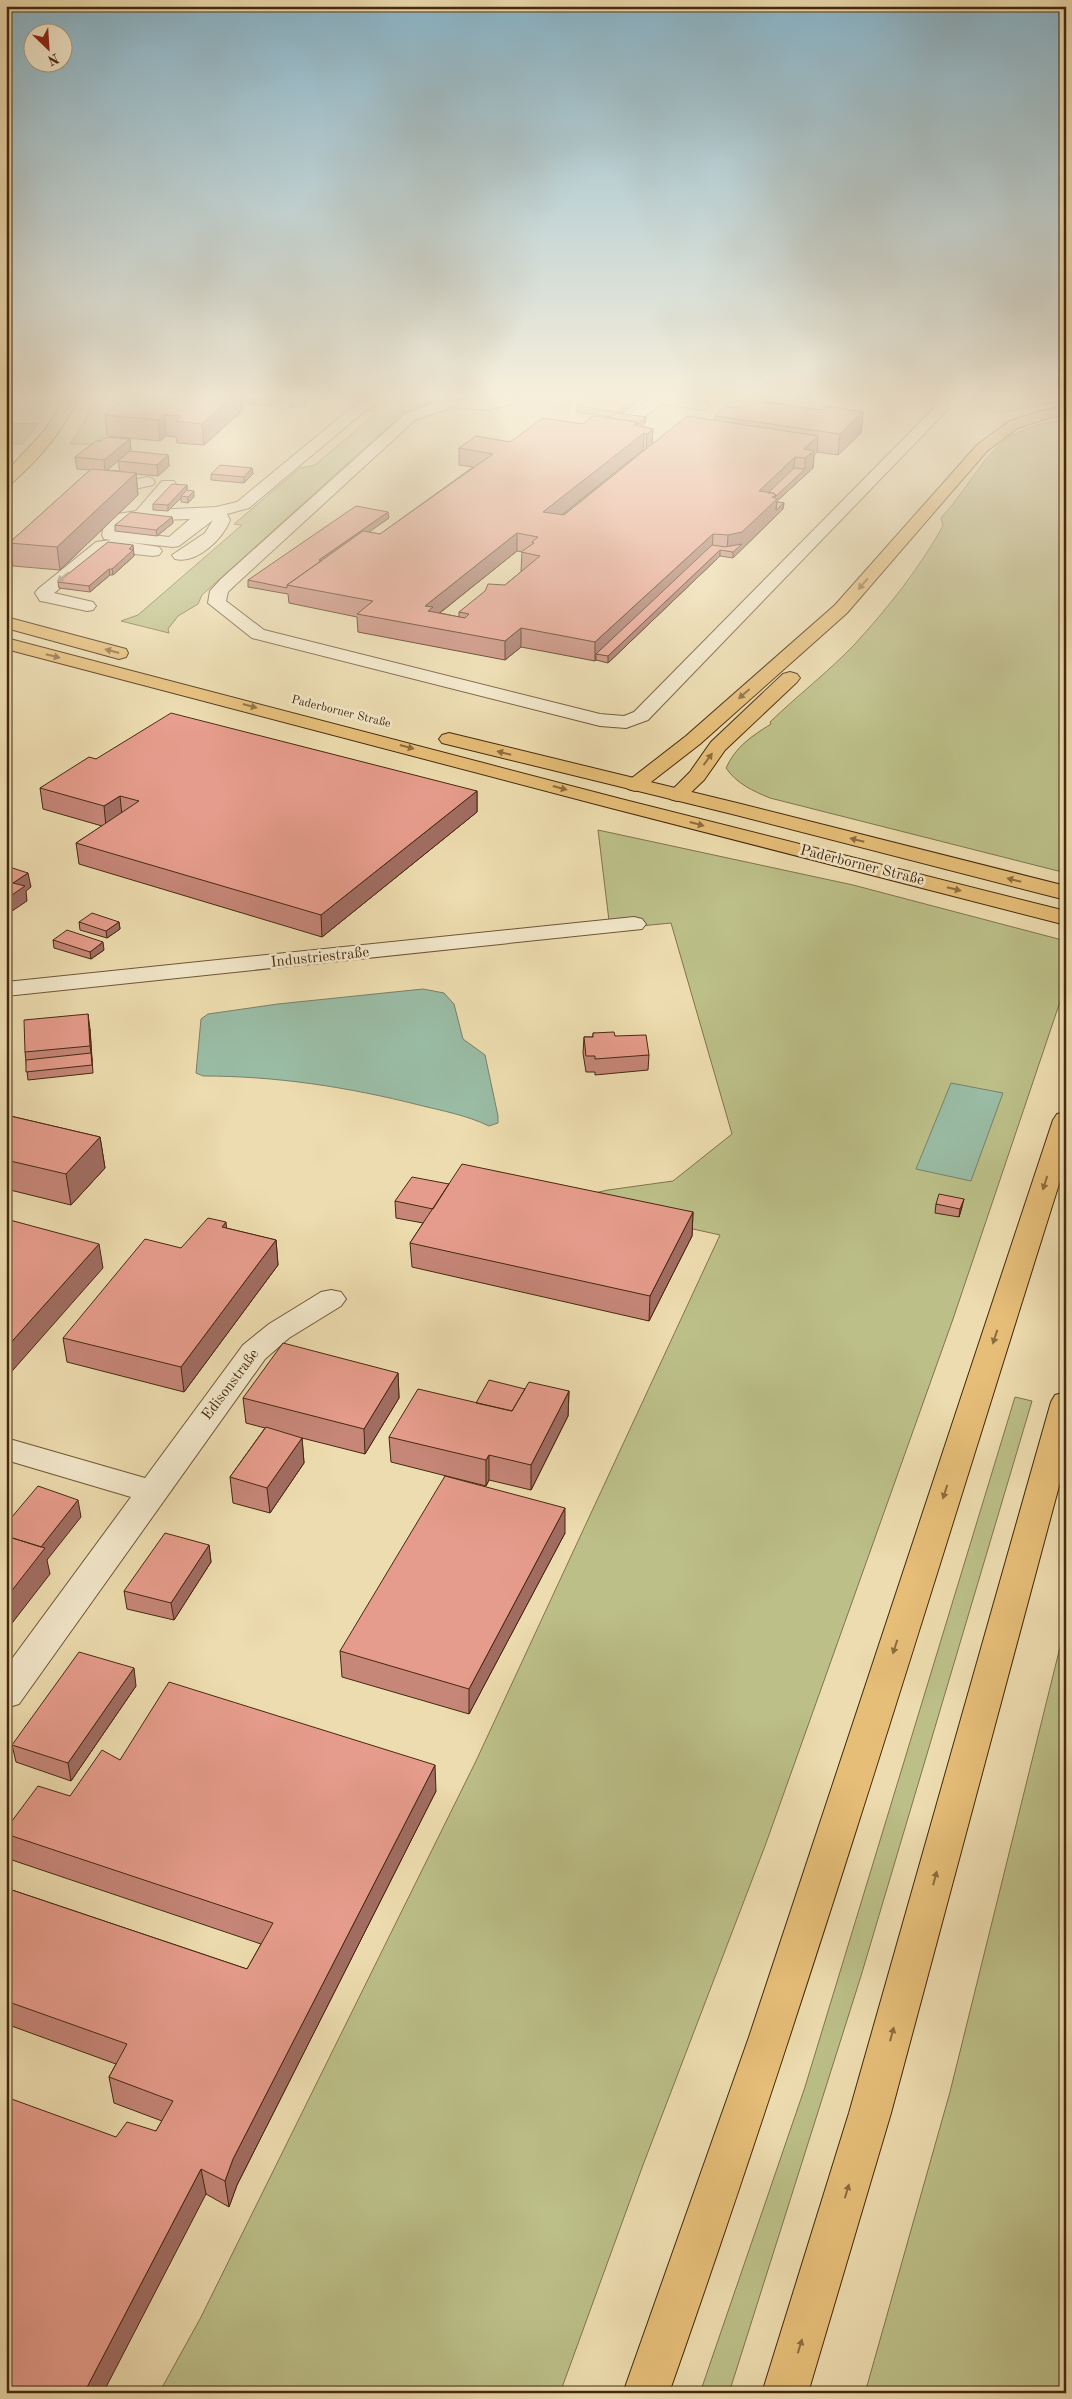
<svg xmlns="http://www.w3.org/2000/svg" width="1072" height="2399" font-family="'Old Standard TT',serif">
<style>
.green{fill:#bcbf88;stroke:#80744b}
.water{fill:#9abca5;stroke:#788169}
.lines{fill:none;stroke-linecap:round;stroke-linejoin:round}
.minor-tunnel{stroke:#cbb88f;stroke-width:16;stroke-dasharray:16 8;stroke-linecap:butt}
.minor-casing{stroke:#6f5636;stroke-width:2}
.major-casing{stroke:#45290e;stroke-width:2}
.highway-casing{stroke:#45290e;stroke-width:2}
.minor{fill:#f3e8cb;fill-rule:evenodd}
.major{fill:#e6be78;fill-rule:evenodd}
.highway{fill:#e6be78;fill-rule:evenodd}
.wall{fill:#c68678;stroke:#45290e;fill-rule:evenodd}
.shaded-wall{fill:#a16d62;stroke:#45290e}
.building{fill:#e69c8c;stroke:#45290e;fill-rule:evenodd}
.oneway{fill:#9c886c}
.oneway2{fill:#8d6c3e}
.labels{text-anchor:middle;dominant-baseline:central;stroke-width:5;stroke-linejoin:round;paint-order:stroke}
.far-street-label{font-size:12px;fill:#45290e;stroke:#f3e8cb}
.street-label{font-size:15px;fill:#45290e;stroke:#f3e8cb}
</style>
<rect width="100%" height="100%" fill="#eddcaf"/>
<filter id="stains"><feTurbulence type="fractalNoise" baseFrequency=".004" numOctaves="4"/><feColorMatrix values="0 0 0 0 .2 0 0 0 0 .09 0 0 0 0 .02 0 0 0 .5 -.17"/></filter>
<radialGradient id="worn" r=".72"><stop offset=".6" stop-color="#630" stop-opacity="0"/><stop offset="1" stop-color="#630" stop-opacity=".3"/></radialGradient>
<!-- green -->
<path class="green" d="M95,398H142L96,444H70L83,424Z
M397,398H430L433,402L415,409L390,425L202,595L198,604L178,616L168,629L169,633L121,621L138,615L242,525L234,524L300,468L315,465L377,412L367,410Z
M960,398H1066V401L997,413Z
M1066,420V873L770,798C753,791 737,784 726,768C736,746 752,736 771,724L770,722C797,696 828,672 854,645C887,609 919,569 943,526L941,518C987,467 988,428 1066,420Z
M6,423L38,424L22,444L6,443Z
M598,830L853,885L1066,941V984L953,1319L765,1846L643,2165L560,2393H159L200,2319L476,1761L720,1235L562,1200L608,1190L673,1181L732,1134L671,923L610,929Z
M1015,1397L1032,1401L861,1976L729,2393H700L805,2087Z
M1066,1623V2393H865L950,2092Z"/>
<!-- water -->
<path class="water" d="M423,989L444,993L454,1004L463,1039L485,1055L498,1116V1123L489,1126C466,1115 443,1111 419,1105C348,1087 276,1076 203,1076L196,1073L201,1019L208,1014L278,1004Z
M951,1083L1003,1093L971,1181L916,1169Z"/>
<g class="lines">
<!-- minor-tunnel -->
<path class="minor-tunnel" d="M596,400L647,407
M554,406L613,414"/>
<defs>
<path id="minor" d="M368,398H388L366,410L249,508L227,514L230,520C223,539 197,564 175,559L172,555L205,533L213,520L179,546L173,547L127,542L159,547L162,551L159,555L153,556L107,551L54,593L93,602L96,606L93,610L87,611L46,602L40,601L35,593L38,589L96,542L111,540L104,539L102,535L104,525L118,514L136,511L162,481H174L176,484L154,510L216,507L237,502L356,404ZM190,519L169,537L118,531L129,521Z
M436,398L478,401L520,398L510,405L488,410L453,407L415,420L233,587L228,592L226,601L264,630L600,714L624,716L634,712L934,408V404L928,398H945L948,402V409L648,720L626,728L600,726L252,638L208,603L210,591L221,579L405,414L439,401Z
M651,398C663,398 703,396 710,406L703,410L662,404L640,420H630L628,417L630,414Z
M147,477L153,479L155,482L153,485L130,490L115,498L109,496L107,493L119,483Z
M634,917L642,919L646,924L642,929L6,996V982Z
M331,1290L341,1292L346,1299L341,1306L289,1338L265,1359L19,1704L6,1708V1667L131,1497L6,1460V1438L145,1478L243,1345L269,1324L321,1292Z"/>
<path id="major" d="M64,398H78C63,432 39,459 12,483L6,485V472L46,429Z
M6,617L126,649L128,653L126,657L119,659L6,628Z
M6,638L621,799L1066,911V925L607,807L6,649Z
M449,733L737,803L1066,886V900L732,814L442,743L439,739L442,735Z"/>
<path id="highway" d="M1066,406V414L1045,419L1018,428L987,451L847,613L700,744L642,789L635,791L628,789L625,785L628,781L686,736L835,605L977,445L1008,422L1036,412Z
M790,672L797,674L800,678L797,682L725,750L704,780L684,799L677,801L670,799L667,795L690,772L711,742L783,674Z
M1066,1112V1162C936,1573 812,1986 669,2393H623L749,2037L1053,1120L1057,1114Z
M1066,1392V1460L891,2113L808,2393H762L849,2113L1051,1402L1055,1395Z"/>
</defs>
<!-- minor casing -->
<use href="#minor" class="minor-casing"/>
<!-- major casing -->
<use href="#major" class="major-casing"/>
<!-- highway casing -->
<use href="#highway" class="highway-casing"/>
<!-- minor -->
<use href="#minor" class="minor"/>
<!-- major -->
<use href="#major" class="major"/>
<!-- highway -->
<use href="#highway" class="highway"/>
</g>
<!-- wall -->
<path class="wall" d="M126,398H305L306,405L292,408L285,403H275L271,406L241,403L242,411L204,445L177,443L176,437L166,436L160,441L107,436L105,415Z
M642,398L621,414L646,417L645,423L641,426L653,429L652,444L714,420L715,416L739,408L822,410L863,412L861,433L838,455L817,452L814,455L813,468L777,501V502L784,503L783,509L733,558L720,556L608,663L596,660L595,661L521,647L505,660L358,632L357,617L289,603L288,594L248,587V580L389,518L368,532L380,534L473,467L459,465V448L510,442L583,424L609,418L611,417L577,412V406ZM643,450H645L564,515H562ZM517,551L522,552L521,571H522L505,585L459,612V617L440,613Z
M130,439L131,450L107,470L120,471L118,461L168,455L169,466L158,476L136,474L138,495L60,570L13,566L9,543L90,470L77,469L75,457L101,441Z
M252,468L253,474L244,483L211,480V474Z
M187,485V490L194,497L188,503L181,502V498L168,511L153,510V504Z
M172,517L173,523L157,536L115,531V525Z
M133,545L134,556L113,575H110L90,592L59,588L58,582Z
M96,759L477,791V812L322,937L79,864L76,843L102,826L43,809L40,788Z
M79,922H119L120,929L107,938L80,930Z
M53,940L104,950L91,959L54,948Z
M90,1029L93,1073L28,1080L25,1052Z
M593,1033L615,1036L649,1055L648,1070L595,1075V1072H586L583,1053L584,1037H593Z
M6,1115L100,1137L105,1168L71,1205L6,1189Z
M449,1184L693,1212L692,1236L649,1321L412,1267L410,1243L423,1223L396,1218L395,1201Z
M936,1204L962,1207L959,1217L935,1213Z
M226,1228L276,1240L278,1265L184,1392L67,1362L63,1338L181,1248Z
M398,1373L399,1398L365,1454L302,1438L304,1463L270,1513L233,1503L230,1477L265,1428L246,1423L243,1398Z
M525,1389L569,1391L568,1416L531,1490L489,1480L486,1486L391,1462L389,1437L476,1403Z
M565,1533L469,1714L342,1677L340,1651Z
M209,1545L211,1562L174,1620L127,1609L124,1591Z
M136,1686L71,1781L16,1762L12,1745Z
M120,1760L436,1791L237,2185L229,2207L206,2194L116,2137L156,2131L162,2121L114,2103L109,2077L116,2064L6,2024V1888L247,1969L261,1944L9,1859L6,1846V1829L70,1796Z"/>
<!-- shaded-wall -->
<path class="shaded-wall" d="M231,398H241L242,411L204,445L202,424Z
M270,398H275V403L271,406Z
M291,398H305L306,405L292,408Z
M635,398H642L617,418V412Z
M863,412L861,433L838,455L840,434Z
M164,415L166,436L160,441L158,420Z
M646,417L645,423L637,430L644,433L643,450L543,530V512L634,425Z
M653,429L652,445L646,450L647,434Z
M818,436L817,452L814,455L813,468L777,501L776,510L784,503L783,509L733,558V552L727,551L728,535L772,497L776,495L805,469V458L804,449Z
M130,439L131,450L105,472L104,460Z
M168,455L169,466L158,476L157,465Z
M795,457L793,474L763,503L759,491Z
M252,468L253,474L244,483V477Z
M136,473L138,495L60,570L57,547Z
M187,485V491L181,496V498L168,511V505Z
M194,491V497L188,503V497Z
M388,512L389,518L320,567L319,560Z
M172,517L173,523L157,536L156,530Z
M517,533V551L433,618L425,606Z
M713,534L712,552L596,654V660L595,661V642Z
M133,545L134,556L113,575L112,569L129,549Z
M720,550V556L608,663V656Z
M109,569L110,575L90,592L89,586Z
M521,628V647L505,660V641Z
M477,791V812L322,937L321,915Z
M120,796L122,816L106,827L104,806Z
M28,873L31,887L26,891L27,901L6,915V899L13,883Z
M119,922L120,929L107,938L106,931Z
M103,942L104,950L91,959L90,952Z
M88,1014L90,1029L92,1061L90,1046Z
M100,1137L105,1168L71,1205L66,1174Z
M964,1199L962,1207L959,1217L960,1209Z
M693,1212L692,1236L649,1321L650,1296Z
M226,1222L228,1246L222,1227Z
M276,1240L278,1265L184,1392L181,1367Z
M99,1244L103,1268L6,1378V1348Z
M398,1373L399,1398L365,1454L364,1429Z
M569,1391L568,1416L531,1490V1465Z
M302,1438L304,1463L270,1513L267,1488Z
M489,1455V1480L486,1486V1460Z
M78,1500L81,1517L47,1560L50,1574L6,1631V1598L36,1553Z
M565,1508V1533L469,1714V1689Z
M209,1545L211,1562L174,1620L171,1603Z
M134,1668L136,1686L71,1781L68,1763Z
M435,1765L436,1791L237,2185L229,2207L225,2181L233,2159Z
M201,2169L206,2194L103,2393H84Z"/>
<!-- building -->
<path class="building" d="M126,398H231L202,424L175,421L181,416L164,415L158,420L105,415Z
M588,398H635L617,412L577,406Z
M749,400L822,410L825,406L863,412L840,434L715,416L726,406L739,408Z
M616,413L646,417L637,424V422L609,418Z
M593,416L637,422L634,425L653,429L647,434L644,433L543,512L564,515L687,416L818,436L804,449L814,451L805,458L795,457L759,491L773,493L776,495L772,497L777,499L742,532L728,535L713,534L595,642L521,628L505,641L357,614L373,601L287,585L363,531L380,534L493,454L459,448L476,436L510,442L543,418L583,424ZM517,533L538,537L532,542L534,543L521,552L540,556L505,585L488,584L485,591L459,612L469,614L465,618L428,611L433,607L425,606Z
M106,437L130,439L104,460L75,457L96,441H101Z
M130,451L168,455L157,465L118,461Z
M220,465L252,468L244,477L211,474Z
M794,468L805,469L775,497L776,495L773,493H768Z
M91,469L136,473L57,547L9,543Z
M172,484L187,485L168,505L153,504Z
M187,490L194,491L188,497L181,496Z
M777,502L784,503L776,510Z
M356,506L388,512L319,560L321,561L287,585V588L248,580Z
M131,512L172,517L156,530L115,525Z
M108,542L133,545L129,549L133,550L112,569H109L89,586L58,582Z
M742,544L733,552L720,550L608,656L596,654L712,545L725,547Z
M171,713L477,791L321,915L76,843L139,801L120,796L104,806L40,788L89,757L96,759Z
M6,866L28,873L13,883L25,886L6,899Z
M92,913L119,922L106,931L79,922Z
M67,930L103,942L90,952L53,940Z
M88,1014L90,1046L25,1052L24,1020Z
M614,1032L615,1036L646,1035L649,1055L595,1059V1056H586L584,1037H593V1033Z
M91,1053L92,1065L26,1072V1060Z
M6,1115L100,1137L66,1174L6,1160Z
M462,1164L693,1212L650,1296L410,1243Z
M412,1177L449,1184L433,1209L395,1201Z
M939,1194L964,1199L960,1209L936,1204Z
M208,1218L226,1222L222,1227L276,1240L181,1367L63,1338L145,1239L181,1248Z
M6,1219L99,1244L6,1348Z
M283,1343L398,1373L364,1429L243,1398Z
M489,1380L525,1389L512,1411L476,1403Z
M529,1382L569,1391L531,1465L489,1455L486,1460L389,1437L418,1389L512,1411Z
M266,1427L302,1438L267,1488L230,1477Z
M445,1476L565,1508L469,1689L340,1651Z
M38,1486L78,1500L41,1547L6,1536V1524Z
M165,1533L209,1545L171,1603L124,1591Z
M6,1536L45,1548L6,1598Z
M79,1652L134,1668L68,1763L12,1745Z
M169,1682L435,1765L233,2159L225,2181L201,2169L84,2393H6V2097L116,2137L127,2122L156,2131L173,2101L109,2077L127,2044L6,2001V1888L247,1969L273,1923L6,1834V1829L38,1786L70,1796L102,1750L120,1760Z"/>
<!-- one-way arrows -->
<defs><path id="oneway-solid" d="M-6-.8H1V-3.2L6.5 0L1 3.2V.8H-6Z" transform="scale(1.25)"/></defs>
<use class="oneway" href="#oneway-solid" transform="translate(63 577) rotate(141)"/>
<g class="oneway2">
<use href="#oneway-solid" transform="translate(863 584) rotate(131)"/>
<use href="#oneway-solid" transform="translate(112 651) rotate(-165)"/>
<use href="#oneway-solid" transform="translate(53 656) rotate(14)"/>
<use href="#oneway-solid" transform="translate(744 694) rotate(139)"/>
<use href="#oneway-solid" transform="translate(250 706) rotate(15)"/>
<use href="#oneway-solid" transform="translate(407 747) rotate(15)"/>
<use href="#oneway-solid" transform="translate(504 753) rotate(-166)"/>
<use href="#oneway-solid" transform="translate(708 759) rotate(-54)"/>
<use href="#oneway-solid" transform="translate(560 788) rotate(15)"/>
<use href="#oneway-solid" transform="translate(697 824) rotate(15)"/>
<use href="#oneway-solid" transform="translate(857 840) rotate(-166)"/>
<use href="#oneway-solid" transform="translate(1014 880) rotate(-166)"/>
<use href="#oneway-solid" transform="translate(954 889) rotate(14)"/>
<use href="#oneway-solid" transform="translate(1045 1183) rotate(108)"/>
<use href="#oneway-solid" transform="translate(995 1337) rotate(108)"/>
<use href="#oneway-solid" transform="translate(945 1492) rotate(108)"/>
<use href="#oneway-solid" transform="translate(895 1647) rotate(108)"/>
<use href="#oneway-solid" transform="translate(935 1878) rotate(-75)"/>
<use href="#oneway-solid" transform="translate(892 2034) rotate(-75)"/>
<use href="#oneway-solid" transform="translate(847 2191) rotate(-73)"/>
<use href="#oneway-solid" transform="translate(800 2346) rotate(-73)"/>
</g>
<!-- sky -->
<linearGradient id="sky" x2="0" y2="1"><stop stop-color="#89b7cd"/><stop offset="0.54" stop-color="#f7efdb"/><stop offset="1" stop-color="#f7efdb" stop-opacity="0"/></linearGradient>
<rect width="1072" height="734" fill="url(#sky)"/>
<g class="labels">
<!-- far-street labels -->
<g class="far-street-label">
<text transform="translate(341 712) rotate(14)">Paderborner Straße</text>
</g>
<!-- street labels -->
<g class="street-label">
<text transform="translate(862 866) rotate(14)">Paderborner Straße</text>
<text transform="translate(320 958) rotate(-6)">Industriestraße</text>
<text transform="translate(231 1385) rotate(-53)">Edisonstraße</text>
</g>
</g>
<!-- margin -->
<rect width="1072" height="2399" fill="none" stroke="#eddcaf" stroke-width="25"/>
<rect x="8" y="8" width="1057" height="2384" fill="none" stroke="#45290e" stroke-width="2.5"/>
<rect x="12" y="12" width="1047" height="2374" fill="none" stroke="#45290e"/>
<!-- north arrow -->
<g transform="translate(48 48) rotate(155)"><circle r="24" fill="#f3e8cb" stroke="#ad9c7f"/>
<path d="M0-4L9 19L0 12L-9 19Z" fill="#8f2418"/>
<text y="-8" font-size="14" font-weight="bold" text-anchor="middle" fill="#45290e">N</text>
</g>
<rect width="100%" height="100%" filter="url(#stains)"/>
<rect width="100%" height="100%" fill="url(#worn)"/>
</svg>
